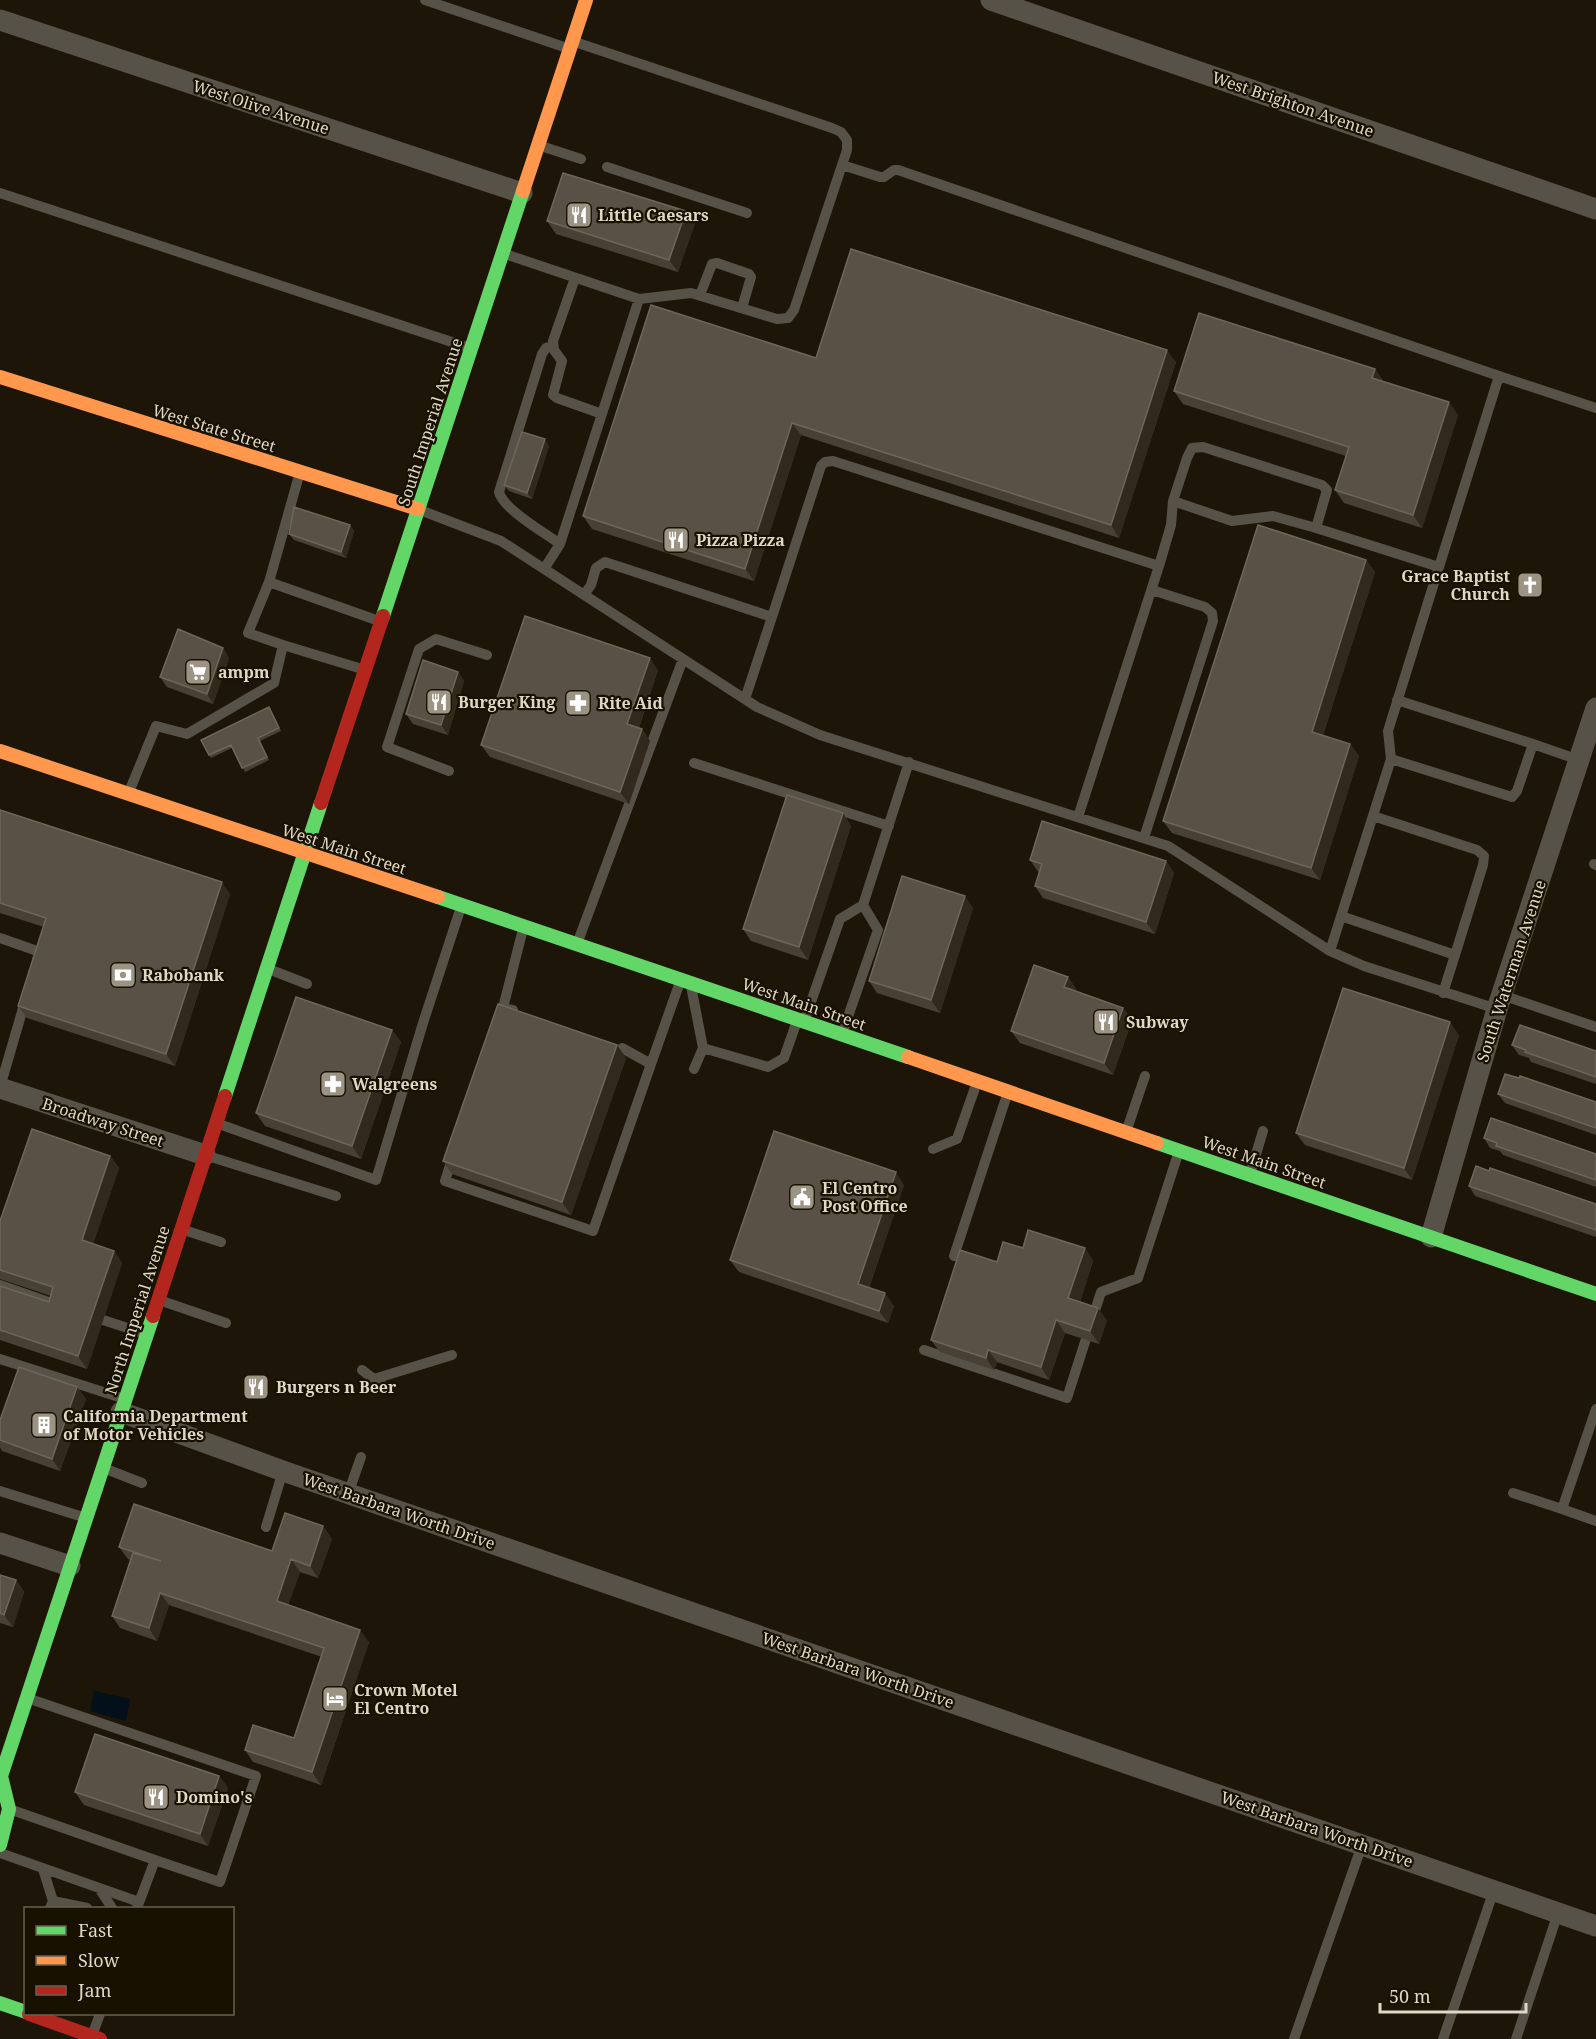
<svg xmlns="http://www.w3.org/2000/svg" width="1596" height="2039" font-family="'Noto Serif',serif">
<style>
.water{fill:#030f19}
.lines{fill:none;stroke-linecap:round;stroke-linejoin:round}
.lane{stroke:#575247;stroke-width:10}
.street{stroke:#575247;stroke-width:21}
.fast{stroke:#63d668;stroke-width:14}
.slow{stroke:#ff974d;stroke-width:14}
.jam{stroke:#b3261e;stroke-width:14}
.wall{fill:#484035}
.shaded-wall{fill:#30291c}
.building{fill:#595145;stroke:#6e6659;stroke-width:1.5}
.labels{text-anchor:middle;dominant-baseline:central;stroke-width:4.5;stroke-linejoin:round;paint-order:stroke}
.street-label{font-size:16px;fill:#dfd7c7;stroke:#191100}
.poi-label{font-size:16px;font-weight:bold;fill:#dfd7c7;stroke:#191100;text-anchor:start}
</style>
<rect width="100%" height="100%" fill="#1d1608"/>
<!-- water -->
<path class="water" d="M94,1691L130,1699L126,1721L90,1711Z"/>
<g class="lines">
<!-- lane -->
<path class="lane" d="M425,0L567,48
M575,42L832,128L841,132L847,140V150L842,165L794,310L788,318L777,319L691,293L639,299
M541,146L581,159
M842,165L880,177H884L894,170H898L1499,376
M607,167L747,213
M0,193L467,347
M505,254L639,299L560,544L544,569
M575,278L553,341L554,350L562,361L553,395L557,398L602,414
M700,295L712,264L717,263L749,274L751,277L742,308
M552,346L546,348L542,354L499,492C503,509 545,533 560,544
M300,472L269,582L379,621
M1173,501L1232,521L1273,516L1316,528
M420,510L501,541L757,707L820,735L1168,846L1330,951L1364,966L1497,1009
M269,582L248,633L283,645
M584,595L591,585L596,568L605,562L772,617L821,466L825,462L833,461L1159,566L1171,525L1173,501L1187,458L1192,448L1203,447L1322,485L1327,490L1316,528L1439,567L1499,376L1596,408
M745,699L772,617
M1533,744L1579,760
M1391,759L1512,797L1517,791L1533,744L1397,700
M694,763L889,826
M449,771L387,747L419,649L436,639L487,655
M129,792L156,726L187,734L274,683L283,645L362,669
M1373,816L1477,850L1484,856L1483,865L1455,955
M1078,817L1159,566
M1144,838L1213,621L1212,613L1205,607L1152,590
M1594,864L1596,865
M863,905L909,762
M1341,916L1455,955L1443,993
M0,938L40,952L37,960
M577,944L683,659
M1330,951L1391,759L1388,731L1439,567
M271,970L307,984
M691,986L703,1048L694,1069
M1502,995L1596,1027
M513,1010L503,1008L523,929
M805,1019L840,919L863,905L878,930L843,1031
M622,1048L651,1064L680,982
M703,1048L768,1067L784,1058L797,1021
M0,1087L26,998
M219,1124L376,1180L423,1023L461,907
M1126,1132L1145,1076
M933,1149L957,1139L977,1082
M208,1156L336,1196
M453,1156L445,1181L593,1231L651,1064
M1250,1174L1263,1131
M184,1230L221,1242
M954,1256L1007,1095
M0,1285L60,1306
M162,1301L226,1323
M103,1320L143,1333
M924,1350L1067,1398L1101,1292L1138,1278L1179,1151
M0,1359L122,1398
M362,1370L384,1387
M374,1379L452,1355
M1596,1409L1562,1509L1596,1521
M106,1469L142,1483
M0,1491L83,1517
M1513,1493L1562,1509
M348,1494L361,1457
M266,1527L283,1471
M30,1699L256,1776L220,1882L155,1860
M12,1810L155,1860L137,1908
M0,1853L139,1902
M43,1869L53,1901
M99,1888L112,1908
M50,1908L53,1901L87,1908
M93,2033L100,2014
M1294,2039L1362,1845
M1443,2039L1494,1890
M1516,2039L1558,1913"/>
<!-- street -->
<path class="street" d="M991,0L1596,209
M0,20L522,193
M0,1088L205,1155
M1431,1237L1497,1009L1596,708
M121,1412L283,1471L1596,1926
M0,1543L70,1566"/>
<!-- fast -->
<path class="fast" d="M383,616L523,191
M438,897L908,1057
M225,1096L321,803
M1157,1143L1596,1294
M0,1845L9,1809L1,1776L153,1316
M0,2003L26,2012"/>
<!-- slow -->
<path class="slow" d="M523,191L586,0
M0,377L418,509
M0,751L438,897
M908,1057L1157,1143"/>
<!-- jam -->
<path class="jam" d="M321,803L383,616
M153,1316L225,1096
M29,2014L100,2039"/>
</g>
<!-- wall -->
<path class="wall" d="M547,221L695,223L678,272L556,234Z
M816,358L1176,362L1119,538L801,435L754,581L592,529L583,516Z
M1375,369L1383,381L1458,415L1422,528L1344,503L1335,490L1346,456L1183,404L1174,391Z
M549,446L532,499L509,491L504,485Z
M350,525L354,531L346,558L294,540L289,534Z
M1366,560L1375,572L1323,735L1350,744L1359,756L1320,880L1172,833L1163,821Z
M223,648L229,658L213,704L167,687L160,677Z
M658,670L639,728L642,729L650,741L629,804L490,757L481,745Z
M458,672L464,681L448,735L413,724L406,714Z
M271,711L281,731L260,741L269,760L245,772L232,748L211,758L209,755Z
M0,810L230,894L175,1066L27,1018L18,1006L44,927L0,913Z
M843,813L851,826L808,960L751,941L743,929Z
M1030,860L1166,861L1174,873L1155,934L1043,898L1035,886L1039,873Z
M973,908L940,1013L877,993L869,981Z
M1068,977L1076,989L1075,991L1123,1008L1132,1020L1113,1075L1020,1043L1011,1031Z
M392,1030L401,1042L361,1159L265,1126L256,1113Z
M1459,1035L1412,1180L1305,1145L1296,1133Z
M617,1045L626,1058L571,1215L452,1174L443,1161Z
M1512,1045L1596,1051V1084L1531,1062L1529,1058L1519,1055Z
M1498,1094L1596,1102V1135L1505,1103Z
M1484,1138L1596,1154V1187L1503,1155L1500,1151L1490,1148Z
M110,1156L119,1168L93,1244L114,1251L122,1263L87,1369L0,1340V1286L49,1302L51,1296L0,1279V1221Z
M904,1185L869,1288L894,1306L888,1323L739,1272L730,1260Z
M1469,1186L1596,1204V1237L1475,1196Z
M1023,1248H1085L1093,1261L1080,1302L1107,1320L1099,1344L1065,1333L1049,1380L997,1362L994,1370L940,1352L931,1340L997,1262Z
M77,1387L86,1399L60,1471L2,1451L0,1447V1420Z
M323,1526L332,1539L318,1578L300,1572L288,1605L369,1642L321,1785L253,1762L245,1750L294,1738L322,1657L169,1605L157,1641L120,1628L112,1616L130,1560L128,1559L119,1547L272,1551Z
M0,1575L16,1580L24,1592L13,1627L0,1623Z
M219,1776L228,1788L208,1846L84,1805L75,1792Z"/>
<!-- shaded-wall -->
<path class="shaded-wall" d="M686,211L695,223L678,272L669,260Z
M1167,350L1176,362L1119,538L1111,525Z
M1375,369L1383,382L1372,378Z
M1449,402L1458,415L1422,528L1413,515Z
M792,423L801,435L754,581L745,569Z
M545,439L549,446L532,499L527,493Z
M350,525L354,531L346,558L341,552Z
M1366,560L1375,572L1320,744L1312,732Z
M223,648L229,658L213,704L207,694Z
M650,658L658,670L636,736L627,724Z
M458,672L464,681L448,735L441,725Z
M642,729L650,741L629,804L620,792Z
M1350,744L1359,756L1320,880L1311,868Z
M843,813L851,826L808,960L799,947Z
M1166,861L1174,873L1155,934L1146,922Z
M222,882L230,894L175,1066L166,1054Z
M965,896L973,908L940,1013L931,1000Z
M1068,977L1076,989L1073,1000L1064,987Z
M1123,1008L1132,1020L1113,1075L1104,1063Z
M1450,1022L1459,1035L1412,1180L1404,1168Z
M392,1030L401,1042L361,1159L352,1146Z
M617,1045L626,1058L571,1215L562,1202Z
M110,1156L119,1168L90,1253L82,1240Z
M896,1172L904,1185L866,1296L858,1284Z
M1085,1248L1093,1261L1077,1311L1068,1298Z
M114,1251L122,1263L87,1369L78,1356Z
M885,1293L894,1306L888,1323L879,1311Z
M1098,1308L1107,1320L1099,1344L1090,1331Z
M1056,1320L1065,1333L1049,1380L1041,1367Z
M988,1350L997,1362L994,1370L986,1358Z
M77,1387L86,1399L60,1471L52,1459Z
M323,1526L332,1539L318,1578L310,1566Z
M291,1559L300,1572L285,1614L277,1601Z
M16,1580L24,1592L13,1627L4,1615Z
M160,1593L169,1605L157,1641L149,1628Z
M360,1630L369,1642L321,1785L312,1772Z
M219,1776L228,1788L208,1846L200,1834Z"/>
<!-- building -->
<path class="building" d="M563,173L686,211L669,260L547,221Z
M851,249L1167,350L1111,525L792,423L745,569L583,516L651,305L816,358Z
M1199,313L1375,369L1372,378L1449,402L1413,515L1335,490L1349,447L1174,391Z
M522,432L545,439L527,493L504,485Z
M294,507L350,525L341,552L289,534Z
M1258,525L1366,560L1312,732L1350,744L1311,868L1163,821Z
M525,616L650,658L627,724L642,729L620,792L481,745Z
M178,629L223,648L207,694L160,677Z
M423,660L458,672L441,725L406,714Z
M269,707L279,728L258,738L267,757L242,768L231,745L209,755L201,740Z
M787,795L843,813L799,947L743,929Z
M0,810L222,882L166,1054L18,1006L46,918L0,903Z
M1042,821L1166,861L1146,922L1035,886L1042,864L1030,860Z
M902,876L965,896L931,1000L869,981Z
M1034,965L1068,977L1064,987L1123,1008L1104,1063L1011,1031Z
M1343,988L1450,1022L1404,1168L1296,1133Z
M296,997L392,1030L352,1146L256,1113Z
M498,1004L617,1045L562,1202L443,1161Z
M1520,1025L1596,1051V1077L1525,1052L1526,1050L1512,1045Z
M1505,1074L1519,1078L1520,1076L1596,1102V1128L1498,1094Z
M1491,1118L1596,1154V1180L1496,1146L1497,1143L1484,1138Z
M32,1129L110,1156L82,1240L114,1251L78,1356L0,1330V1286L49,1302L53,1287L0,1270V1221Z
M774,1131L896,1172L858,1284L885,1293L879,1311L730,1260Z
M1476,1166L1489,1171L1490,1168L1596,1204V1230L1469,1186Z
M1028,1230L1085,1248L1068,1298L1098,1308L1090,1331L1056,1320L1041,1367L988,1350L986,1358L931,1340L960,1250L997,1262L1003,1242L1023,1248Z
M19,1367L77,1387L52,1459L0,1440V1420Z
M134,1504L272,1551L285,1513L323,1526L310,1566L291,1559L277,1601L360,1630L312,1772L245,1750L253,1725L294,1738L324,1648L160,1593L149,1628L112,1616L133,1553L161,1561L119,1547Z
M0,1575L16,1580L4,1615L0,1613Z
M95,1734L219,1776L200,1834L75,1792Z"/>
<!-- icons -->
<defs>
<symbol id="restaurant-square" viewBox="-11 -11 22 22"><rect x="-9" y="-9" width="18" height="18" rx="4" fill="#9b9384" stroke="#191100"/><path d="M-5-6h1v4h1v-4h1v4h1v-4h1v5L-1.5 .5V6h-2V.5L-5-1ZM5-6V6H3V1.5H1.5Q1.5-4 5-6Z" fill="#fff"/></symbol>
<symbol id="church-square" viewBox="-11 -11 22 22"><rect x="-9" y="-9" width="18" height="18" rx="4" fill="#9b9384" stroke="#191100"/><path d="M-1.2-6h2.4v3.5h3.3v2.4h-3.3V6h-2.4V-.1h-3.3v-2.4h3.3Z" fill="#fff"/></symbol>
<symbol id="supermarket-square" viewBox="-11 -11 22 22"><rect x="-9" y="-9" width="18" height="18" rx="4" fill="#9b9384" stroke="#191100"/><path d="M-6-5.5h2.5l.6 2H6L4.5 2H-2.5L-4.4-4H-6ZM-1.5 3.2a1.3 1.3 0 1 0 .1 0ZM3 3.2a1.3 1.3 0 1 0 .1 0Z" fill="#fff"/></symbol>
<symbol id="pharmacy-square" viewBox="-11 -11 22 22"><rect x="-9" y="-9" width="18" height="18" rx="4" fill="#9b9384" stroke="#191100"/><path d="M-2-6h4v4h4v4h-4v4h-4v-4h-4v-4h4Z" fill="#fff"/></symbol>
<symbol id="bank-square" viewBox="-11 -11 22 22"><rect x="-9" y="-9" width="18" height="18" rx="4" fill="#9b9384" stroke="#191100"/><path d="M-6-4H6V4H-6ZM0-2.3a2.3 2.3 0 1 0 0 4.6a2.3 2.3 0 1 0 0-4.6Z" fill="#fff"/></symbol>
<symbol id="civic-square" viewBox="-11 -11 22 22"><rect x="-9" y="-9" width="18" height="18" rx="4" fill="#9b9384" stroke="#191100"/><path d="M-.6-6.5H3V-4.5H.6V-3L4-1V1h2V6H-6V1h2V-1L-.6-3ZM-1.2 2.5V6h2.4V2.5Z" fill="#fff"/></symbol>
<symbol id="building-square" viewBox="-11 -11 22 22"><rect x="-9" y="-9" width="18" height="18" rx="4" fill="#9b9384" stroke="#191100"/><path d="M-4-6H4V6H1V3H-1V6H-4ZM-2.5-4.3h1.7v1.8h-1.7ZM.8-4.3h1.7v1.8H.8ZM-2.5-1h1.7V.8h-1.7ZM.8-1h1.7V.8H.8Z" fill="#fff"/></symbol>
<symbol id="hotel-square" viewBox="-11 -11 22 22"><rect x="-9" y="-9" width="18" height="18" rx="4" fill="#9b9384" stroke="#191100"/><path d="M-6-4.5h1.5V1H6V5H4.5V3h-9V5H-6ZM-4 0a1.8 1.8 0 1 1 3.6 0ZM.5 0V-2.5h3Q6-2.5 6 0Z" fill="#fff"/></symbol>
</defs>
<g fill-rule="evenodd">
<use href="#restaurant-square" x="564" y="200" width="30" height="30"/>
<use href="#restaurant-square" x="661" y="525" width="30" height="30"/>
<use href="#church-square" x="1515" y="570" width="30" height="30"/>
<use href="#supermarket-square" x="183" y="657" width="30" height="30"/>
<use href="#restaurant-square" x="424" y="687" width="30" height="30"/>
<use href="#pharmacy-square" x="563" y="688" width="30" height="30"/>
<use href="#bank-square" x="108" y="960" width="30" height="30"/>
<use href="#restaurant-square" x="1091" y="1007" width="30" height="30"/>
<use href="#pharmacy-square" x="318" y="1069" width="30" height="30"/>
<use href="#civic-square" x="787" y="1182" width="30" height="30"/>
<use href="#restaurant-square" x="241" y="1372" width="30" height="30"/>
<use href="#building-square" x="29" y="1410" width="30" height="30"/>
<use href="#hotel-square" x="320" y="1684" width="30" height="30"/>
<use href="#restaurant-square" x="141" y="1782" width="30" height="30"/>
</g>
<g class="labels">
<!-- street labels -->
<g class="street-label">
<text transform="translate(1293 104) rotate(19)">West Brighton Avenue</text>
<text transform="translate(261 107) rotate(18)">West Olive Avenue</text>
<text transform="translate(430 422) rotate(-72)">South Imperial Avenue</text>
<text transform="translate(214 428) rotate(17)">West State Street</text>
<text transform="translate(344 849) rotate(18)">West Main Street</text>
<text transform="translate(1511 971) rotate(-72)">South Waterman Avenue</text>
<text transform="translate(804 1004) rotate(19)">West Main Street</text>
<text transform="translate(103 1122) rotate(18)">Broadway Street</text>
<text transform="translate(1264 1162) rotate(19)">West Main Street</text>
<text transform="translate(137 1310) rotate(-72)">North Imperial Avenue</text>
<text transform="translate(399 1511) rotate(19)">West Barbara Worth Drive</text>
<text transform="translate(858 1670) rotate(19)">West Barbara Worth Drive</text>
<text transform="translate(1317 1829) rotate(19)">West Barbara Worth Drive</text>
</g>
<!-- poi labels -->
<g class="poi-label">
<text x="598" y="215">Little Caesars</text>
<text x="696" y="540">Pizza Pizza</text>
<text x="1510" y="576" text-anchor="end">Grace Baptist<tspan x="1510" dy="18">Church</tspan></text>
<text x="218" y="672">ampm</text>
<text x="458" y="702">Burger King</text>
<text x="598" y="703">Rite Aid</text>
<text x="142" y="975">Rabobank</text>
<text x="1126" y="1022">Subway</text>
<text x="352" y="1084">Walgreens</text>
<text x="822" y="1188">El Centro<tspan x="822" dy="18">Post Office</tspan></text>
<text x="276" y="1387">Burgers n Beer</text>
<text x="63" y="1416">California Department<tspan x="63" dy="18">of Motor Vehicles</tspan></text>
<text x="354" y="1690">Crown Motel<tspan x="354" dy="18">El Centro</tspan></text>
<text x="176" y="1797">Domino's</text>
</g>
</g>
<!-- legend -->
<rect x="24" y="1907" width="210" height="108" fill="#191100" stroke="#686050" stroke-width="1.5"/>
<rect x="36" y="1926" width="30" height="9" fill="#63d668" stroke="#686050" stroke-width="1.5"/>
<text x="78" y="1937" font-size="18" fill="#dfd7c7">Fast</text>
<rect x="36" y="1956" width="30" height="9" fill="#ff974d" stroke="#686050" stroke-width="1.5"/>
<text x="78" y="1967" font-size="18" fill="#dfd7c7">Slow</text>
<rect x="36" y="1986" width="30" height="9" fill="#b3261e" stroke="#686050" stroke-width="1.5"/>
<text x="78" y="1997" font-size="18" fill="#dfd7c7">Jam</text>
<!-- scale -->
<path d="M1380 2003v9h146v-9" fill="none" stroke="#dfd7c7" stroke-width="3"/>
<text x="1389" y="2003" font-size="18" fill="#dfd7c7" stroke="#191100" stroke-width="4.5" paint-order="stroke">50 m</text>
</svg>
